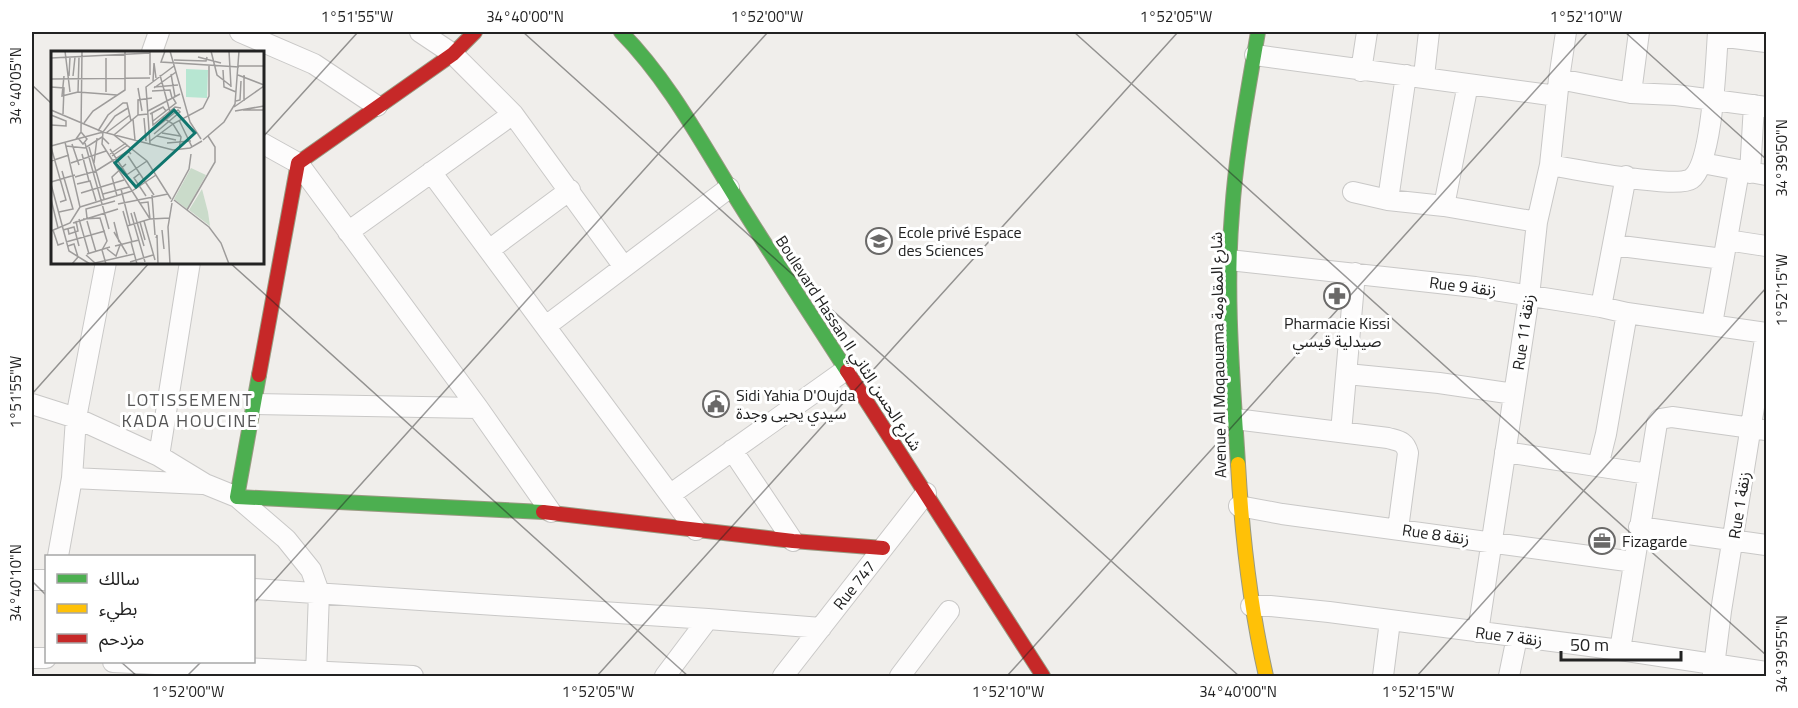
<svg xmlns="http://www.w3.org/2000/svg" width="1798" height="708" font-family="'Titillium Web','Noto Sans Arabic',sans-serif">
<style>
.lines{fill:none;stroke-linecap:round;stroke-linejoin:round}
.street-casing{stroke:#c9c8c7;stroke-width:22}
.fast-casing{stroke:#999a82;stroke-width:16}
.slow-casing{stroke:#999a82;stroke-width:16}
.jam-casing{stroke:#999a82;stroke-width:16}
.street{stroke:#fdfcfc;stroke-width:20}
.fast{stroke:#4caf50;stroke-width:14}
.slow{stroke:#ffc107;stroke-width:14}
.jam{stroke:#c62828;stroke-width:14}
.ticks{fill:none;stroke:#222;stroke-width:1.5;stroke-opacity:0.45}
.labels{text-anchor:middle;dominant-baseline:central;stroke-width:6;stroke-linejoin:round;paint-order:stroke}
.poi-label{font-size:16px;fill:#222;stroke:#fff;text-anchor:start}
.street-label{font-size:16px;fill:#222;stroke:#fff}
.neighbourhood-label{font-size:18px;letter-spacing:1.5px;fill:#555;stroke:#fff}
.inset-road{fill:none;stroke:#9e9c9b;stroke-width:1.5}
.view{fill:#0f766e;fill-opacity:0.15;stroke:#0f766e;stroke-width:3}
.inset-edge{fill:none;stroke:#222;stroke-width:3}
.neatline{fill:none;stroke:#222;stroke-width:2}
.ticks-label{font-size:15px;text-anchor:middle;fill:#222}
</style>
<rect width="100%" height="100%" fill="#f0eeeb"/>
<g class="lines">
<defs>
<path id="street" d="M240,32L314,64L377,106
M420,32L453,54L513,114L624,267
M1718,36L1766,42
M152,52L159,32
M1255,55L1557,96
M1361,71L1367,32
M1424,76L1429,32
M1559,79L1631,93L1676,95L1766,107
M1631,93L1639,32
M262,143L298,163L478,408L551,512
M1702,163L1766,175
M1550,165C1572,169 1677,189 1691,179C1713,164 1716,59 1718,32
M431,172L696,530
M1750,173L1754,105
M1353,192L1388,200L1444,206L1537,222
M1388,200L1406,75
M1444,206L1468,84
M348,232L513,114
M1727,240L1766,246
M1613,245L1723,259
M489,250L570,190
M1229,260L1475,287L1601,307L1627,313L1766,333
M106,262L76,418L72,478L202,484
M1601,307L1626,176
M1712,324L1739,171
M546,326L729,188
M1347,374L1439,383L1514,394
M32,404L76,418L159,456L205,484L237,497L286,539L311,570L319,592L316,676
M254,404L478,408
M1235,419L1388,438C1399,441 1405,441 1408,453L1398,529
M1341,432L1355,273
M732,450L793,541
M1505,452L1648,474
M159,456L190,262
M1598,466L1606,434L1627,313
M671,494L847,369
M1239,506L1282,514L1634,562
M1639,527L1766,545
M58,556L72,478
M32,580H46
M254,589L708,619
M1251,606H1270L1329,612L1620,650L1766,672
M1478,632L1529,296L1537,222L1550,165L1559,79L1566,32
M1620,650L1657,423L1660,419L1672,417L1766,430
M32,658H46
M113,662L413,676
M1713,674L1721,611L1766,333
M665,676L708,619L821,628
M783,676L926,493
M900,676L949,611
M1383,676L1390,621
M1509,676L1517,637"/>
<path id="fast" d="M621,32C669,81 700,140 736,198C772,256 810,313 847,371
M259,375L237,497L543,512
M1238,464C1233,382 1225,295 1232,213C1236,152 1248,92 1258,32"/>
<path id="slow" d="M1238,464C1242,536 1250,606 1266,676"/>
<path id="jam" d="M847,371L1043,676
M259,375L298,163L453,54L475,32
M543,512L793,541L883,548"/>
</defs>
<!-- street casing -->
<use href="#street" class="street-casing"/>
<!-- fast casing -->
<use href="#fast" class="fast-casing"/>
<!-- slow casing -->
<use href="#slow" class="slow-casing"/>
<!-- jam casing -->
<use href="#jam" class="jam-casing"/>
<!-- street -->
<use href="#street" class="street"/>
<!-- fast -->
<use href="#fast" class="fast"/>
<!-- slow -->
<use href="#slow" class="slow"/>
<!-- jam -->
<use href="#jam" class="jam"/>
</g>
<!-- ticks -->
<path class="ticks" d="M523,32L1239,676M1074,32L1766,655M1625,32L1766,159M32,85L52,104M262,138L358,32M229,262L688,676M32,394L150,262M32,581L46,595M254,603L768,32M121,662L137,676M187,676L201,662M597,676L1178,32M1007,676L1588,32M1417,676L1766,288"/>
<!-- icons -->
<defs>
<symbol id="school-ring" viewBox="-11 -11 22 22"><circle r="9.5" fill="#fff" stroke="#6a6968" stroke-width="1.5"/><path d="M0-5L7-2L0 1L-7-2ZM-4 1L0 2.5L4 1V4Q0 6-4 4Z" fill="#6a6968"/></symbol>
<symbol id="pharmacy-ring" viewBox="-11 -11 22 22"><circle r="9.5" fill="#fff" stroke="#6a6968" stroke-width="1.5"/><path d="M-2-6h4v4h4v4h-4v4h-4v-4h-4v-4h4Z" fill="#6a6968"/></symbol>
<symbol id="civic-ring" viewBox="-11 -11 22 22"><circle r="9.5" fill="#fff" stroke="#6a6968" stroke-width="1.5"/><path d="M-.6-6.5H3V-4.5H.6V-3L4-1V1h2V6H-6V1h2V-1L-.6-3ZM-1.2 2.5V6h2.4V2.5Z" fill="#6a6968"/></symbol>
<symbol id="office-ring" viewBox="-11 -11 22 22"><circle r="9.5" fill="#fff" stroke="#6a6968" stroke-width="1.5"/><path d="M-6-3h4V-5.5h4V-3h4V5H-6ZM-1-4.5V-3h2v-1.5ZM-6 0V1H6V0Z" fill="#6a6968"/></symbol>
</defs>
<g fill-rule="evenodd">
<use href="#school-ring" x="864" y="226" width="30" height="30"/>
<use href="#pharmacy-ring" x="1322" y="281" width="30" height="30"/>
<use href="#civic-ring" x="701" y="389" width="30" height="30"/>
<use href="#office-ring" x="1587" y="526" width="30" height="30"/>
</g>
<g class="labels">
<!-- poi labels -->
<g class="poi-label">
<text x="898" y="232">Ecole privé Espace<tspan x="898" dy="18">des Sciences</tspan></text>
<text x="1337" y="323" text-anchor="middle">Pharmacie Kissi<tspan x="1337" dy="18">صيدلية قيسي</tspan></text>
<text x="736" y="395">Sidi Yahia D'Oujda<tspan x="736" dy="18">سيدي يحيى وجدة</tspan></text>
<text x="1622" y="541">Fizagarde</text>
</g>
<!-- street labels -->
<g class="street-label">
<text transform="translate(1463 286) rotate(7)">Rue 9 زنقة</text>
<text transform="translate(1523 332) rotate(-82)">Rue 11 زنقة</text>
<text transform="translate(849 343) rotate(57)">Boulevard Hassan II شارع الحسن الثاني</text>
<text transform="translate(1218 355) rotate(-91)">Avenue Al Moqaouama شارع المقاومة</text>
<text transform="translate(1739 505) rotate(-81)">Rue 1 زنقة</text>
<text transform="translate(1436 534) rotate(8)">Rue 8 زنقة</text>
<text transform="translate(854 585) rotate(-52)">Rue 747</text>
<text transform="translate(1509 636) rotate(7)">Rue 7 زنقة</text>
</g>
<!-- neighbourhood labels -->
<g class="neighbourhood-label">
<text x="190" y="399">LOTISSEMENT<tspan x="190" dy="21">KADA HOUCINE</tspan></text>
</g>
</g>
<!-- overview -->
<g transform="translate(51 51)">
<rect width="213" height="213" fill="#f0eeeb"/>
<path d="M140,117L155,124L136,158L123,148ZM151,138L157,161L159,175L138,159Z" fill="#cadbca"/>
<path d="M135,18L157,19L156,47L135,46Z" fill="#b7e6d2"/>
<path class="inset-road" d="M14,0L19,41M114,0L110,11L188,16M119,0L139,71L150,88M160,0L166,24L180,35M178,0L180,36M147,6L170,12M0,7L99,2M123,9L155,10L156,6M187,15H213M172,19L173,36L185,41M120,23L124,46M99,24V0M109,24L119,61M187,24L213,34M193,24V50M13,25L11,45L27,41L66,44M18,25L19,6M22,25L24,6M0,28L99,27M102,30L103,12L105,27M0,36L13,37L12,63M103,36L127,34M87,37L91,60M103,37L125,21M101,40L119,39L121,47M27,41L28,6M55,41V7M185,50L189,49L190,30M183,56L213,35M0,59L52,81L51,93L99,168L119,167M192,59H213M97,60L129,43M184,60L213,55M101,62L102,74L124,56L130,57M97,63L87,64L63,84L96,110L120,148M99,63L112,56L115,60M0,64L15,70V75L0,74M87,64V49L101,47M93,67L95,90M112,67L122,73L152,57L158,45V15M82,68L84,89M128,69L141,96M102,70L125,52L122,47M33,72L42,60L74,39V0M102,79L127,59L129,61L103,83M47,80L57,64L72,52H76L80,70M30,81L31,0M52,81L64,65L77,57M55,82L79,64M111,82L129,85M106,85L125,89M25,88L30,81L36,88L32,93L27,87M152,89L173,71L184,53L188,0M99,90L122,73L130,86L128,99M34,92L58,178M116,92L140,90M21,93L28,114M99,93L95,36L123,15M0,95L52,81L122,99L139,97L151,90M15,95L34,97L51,86L58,93M0,96L15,149L9,151M38,96L53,148M59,98L76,124M31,103L38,130M59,103L75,92M61,105L77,94M77,105L103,144M0,110L18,104M20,112L55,100M43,112L46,87M88,123L83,127L95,145M74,125L96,110M24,126L45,120L77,100L80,103M0,131L24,124M0,133L18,200L39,213M26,133L39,130L45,150M70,138L79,174M81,140L105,124M30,142L73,129M52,143L78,136M101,144L104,184M66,145L61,126L75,113M0,148L7,177M123,149L158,176L170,192L178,213M120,151L138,118L140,103M67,153L117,143M29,156L81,140M136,159L164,111V96L157,85M72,160L81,191M8,161L22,158L11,120M83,161L93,195M80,162L94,211M36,167L35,158L64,150M28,168L38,203M32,168L49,167L56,190L51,199L55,213M36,170L45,201M93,170L104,209M63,171L68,191M89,171L94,189M22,172L67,158M76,175L99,168L97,151L89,152M17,178L18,183L27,180L25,170M2,179L7,194L13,192M12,179L23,176L28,195M111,179L113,198M0,180L19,172L29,156L14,91M63,181L76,203M105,187L106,184L107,213M15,191L54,180M80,191L86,213M17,195L23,193L27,206L21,213M64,195L88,189M56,198L65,205L69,194M36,203L59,196M35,204L44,212L83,203M79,211L102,204M119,213L117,176L121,152"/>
<path class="view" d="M123,59L144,82L85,136L64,112Z"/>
<rect width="213" height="213" class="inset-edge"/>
</g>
<!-- border -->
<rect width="1798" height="708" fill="none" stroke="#ffffff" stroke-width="66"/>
<!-- legend -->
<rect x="45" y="555" width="210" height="108" fill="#ffffff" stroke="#a7a7a7" stroke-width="1.5"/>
<rect x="57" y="574" width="30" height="9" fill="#4caf50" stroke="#a7a7a7" stroke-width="1.5"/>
<text x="99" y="585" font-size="18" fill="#222222">سالك</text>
<rect x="57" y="604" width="30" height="9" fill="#ffc107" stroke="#a7a7a7" stroke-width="1.5"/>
<text x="99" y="615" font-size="18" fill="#222222">بطيء</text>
<rect x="57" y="634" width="30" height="9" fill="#c62828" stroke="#a7a7a7" stroke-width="1.5"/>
<text x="99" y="645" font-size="18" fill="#222222">مزدحم</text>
<!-- scale -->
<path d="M1561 651v9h120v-9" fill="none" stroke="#222222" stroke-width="3"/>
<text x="1570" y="651" font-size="18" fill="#222222" stroke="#ffffff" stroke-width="4.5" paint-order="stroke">50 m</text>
<rect x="33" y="33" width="1732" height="642" class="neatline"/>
<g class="ticks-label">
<text x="357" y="22">1°51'55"W</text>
<text x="525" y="22">34°40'00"N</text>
<text x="767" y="22">1°52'00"W</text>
<text x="1176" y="22">1°52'05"W</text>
<text x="1586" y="22">1°52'10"W</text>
<text transform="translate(16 86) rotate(-90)" y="5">34°40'05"N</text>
<text transform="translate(1782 158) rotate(-90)" y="5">34°39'50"N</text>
<text transform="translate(1782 290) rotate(-90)" y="5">1°52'15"W</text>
<text transform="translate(16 392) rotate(-90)" y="5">1°51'55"W</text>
<text transform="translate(16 583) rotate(-90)" y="5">34°40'10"N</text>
<text transform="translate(1782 654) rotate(-90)" y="5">34°39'55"N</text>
<text x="188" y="697">1°52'00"W</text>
<text x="598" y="697">1°52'05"W</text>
<text x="1008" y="697">1°52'10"W</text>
<text x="1238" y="697">34°40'00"N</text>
<text x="1418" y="697">1°52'15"W</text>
</g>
</svg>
